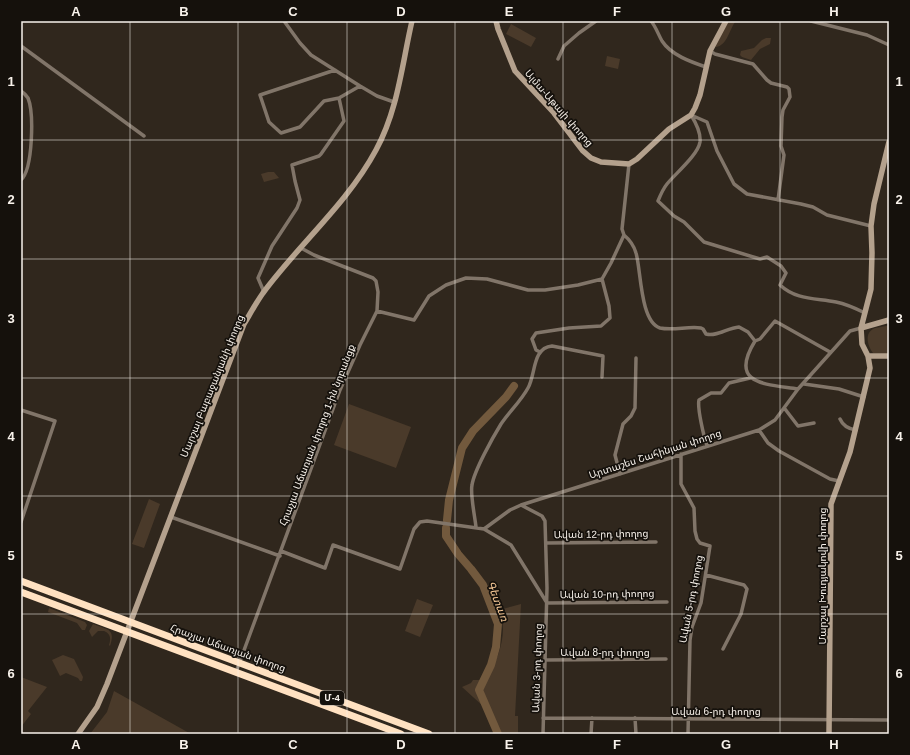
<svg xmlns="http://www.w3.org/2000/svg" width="910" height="755" font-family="Arial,'Noto Sans Armenian',sans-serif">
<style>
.green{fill:#4a3a2a}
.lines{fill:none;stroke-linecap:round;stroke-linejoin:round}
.river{stroke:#72593d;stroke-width:8}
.street{stroke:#817569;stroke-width:3.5}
.secondary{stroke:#b4a18d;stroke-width:5.5}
.highway{stroke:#ffe1c1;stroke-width:7}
.grid{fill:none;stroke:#f8f2eb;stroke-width:1;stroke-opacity:0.55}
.labels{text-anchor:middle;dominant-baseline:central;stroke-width:3.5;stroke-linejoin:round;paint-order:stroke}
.shield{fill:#15110c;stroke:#b4aea8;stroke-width:1}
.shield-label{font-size:9px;font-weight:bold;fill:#f8f2eb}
.street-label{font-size:10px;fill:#f8f2eb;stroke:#15110c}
.water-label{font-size:11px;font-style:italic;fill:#f7c997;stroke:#15110c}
.neatline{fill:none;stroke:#f8f2eb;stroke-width:1.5}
.grid-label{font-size:13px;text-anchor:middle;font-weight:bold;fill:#f8f2eb}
</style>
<rect width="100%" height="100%" fill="#30271d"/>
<!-- green -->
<path class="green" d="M729,21H736C729,29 728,45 716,47L715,46Z
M511,24L536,38L531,47L506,34Z
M766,38H771L770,44L760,49L751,60L742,57L740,55L741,51L754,48L762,40Z
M607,56L620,59L618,69L605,66Z
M268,172H274L279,178L264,182L261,174Z
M889,325V354L873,353C868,347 864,334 873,329C877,327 884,327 889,325Z
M349,404L411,427L396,468L334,445Z
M149,499L160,504L144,548L132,544Z
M417,599L433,605L420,637L405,631Z
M521,604L515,716H518V734H495L484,707L462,687L471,683L473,680H485C495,666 503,646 503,629C503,622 501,616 499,610Z
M49,608L85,622L87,625L85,630H82L77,623L48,612Z
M93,624C107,630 116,628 110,646L109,645C111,639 111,634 104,631H98L92,637L89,631Z
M63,655L74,659L83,677L82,681H80L78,678L66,673L60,676L52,660Z
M21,677L47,687L28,711L31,714L21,727Z
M114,691L191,734H90L107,712Z"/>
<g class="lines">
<!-- river -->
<path class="river" d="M447,520L449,500L462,448L473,431L506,397L514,386
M446,528V536L458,554L471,569L483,585L498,624L496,647L491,665L479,690L498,734"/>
<!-- street -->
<path class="street" d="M284,21L300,43L311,55L360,86L377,96L394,102
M651,21C656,27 658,34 662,41C671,55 691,62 706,67
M811,21L867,35L889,45
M21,46L144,136
M710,51L715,54L753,64L767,80L771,83L787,87L789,89L790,97L783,110L782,117L781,146L784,155L778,200
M558,59L564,46L579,33L596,21
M335,70L260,95L269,122L281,133L300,127L324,101L339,98
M21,91C24,93 26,95 28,98C34,113 33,169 21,180
M691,115C696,123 701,133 700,142C698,155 675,174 667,184C663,189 660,196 658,201L674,216L684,222L704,242L760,259L767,257L781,266L786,273L780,285C796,300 815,298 836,302C846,304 855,308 865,313
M691,115L707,122L717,151L734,184L747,194L801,204L813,207L827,215L871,226
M624,235C630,240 634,246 636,253C641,269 640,322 660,328C673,331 688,326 701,328L703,329L706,334C717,337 727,328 739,327L748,332L755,341
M264,292L258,278L272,246L297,208L300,200L295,181L292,165L319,156L321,154L344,121L339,98L360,86
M377,311L414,320L429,296L446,285L466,278L487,279L528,290H545L578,285L602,279L611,263L624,235L622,229L629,164
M540,352L536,350L532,339L536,333L569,328L601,326L610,318L609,306L602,279
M804,384L839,389L864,397
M798,389C766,384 728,385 755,341L760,339L775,321L830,352
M785,409L798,426L814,423
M21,410L55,421L21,522
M840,419C843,426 849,429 856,430
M759,430L768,443L779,451L830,479L839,481
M707,446C704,437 697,408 699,400L711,393H721L729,383L750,378
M681,454V484L694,508L695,531L697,539L700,543L710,546L701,603L692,627L690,640L688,734
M620,474L615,455L623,424L631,416L635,408L636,358
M521,505L542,516L545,521L547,588L543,734
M171,517L280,556
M476,527C475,517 470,494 472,485C474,471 493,437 501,424C509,412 521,401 528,388C536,374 532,348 552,346L603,356L602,377
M484,529L511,545L547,603L667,602
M546,543L656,542
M281,551L325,568L333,545L400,569L414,529L420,522L427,521L484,529L510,510L521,505L759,430L775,420L798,389L850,331L861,328
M706,575L744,585L747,589L741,614L723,649
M545,660L666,659
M236,672L340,390L360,345L377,311L378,292L376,281L373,278L314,255L301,248
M543,718L889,720
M635,718L636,734
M591,734L592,718"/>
<!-- secondary -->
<path class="secondary" d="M496,21L498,29L515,71L554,113L583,151L591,158L601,162L629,164L637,159L669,129L691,115L695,108L700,95L710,51L726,21
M861,328L889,320
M868,356H889
M78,734L97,707L107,684L244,324C250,314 256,303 263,293C299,244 347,204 376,150C398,110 402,64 412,21
M829,734L831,504L850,452L870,368L868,356L862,344L861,328L871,289L872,253L871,226L874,204L889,142"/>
<!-- highway -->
<path class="highway" d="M21,581L429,734
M21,592L401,734"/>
</g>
<!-- grid -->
<path class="grid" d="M130,21V734M238,21V734M347,21V734M455,21V734M563,21V734M672,21V734M780,21V734M21,140H889M21,259H889M21,378H889M21,496H889M21,614H889"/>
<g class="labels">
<!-- shield labels -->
<rect class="shield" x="320" y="691" width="24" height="14" rx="3"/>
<g class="shield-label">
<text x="332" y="698">Մ-4</text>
</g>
<!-- street labels -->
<g class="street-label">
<text transform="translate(559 108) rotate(49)">Ալմա-Աթայի փողոց</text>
<text transform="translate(212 386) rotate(-68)">Մարշալ Բաբաջանյանի փողոց</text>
<text transform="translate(317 435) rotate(-69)">Հրաչյա Աճառյան փողոց 1-ին նրբանցք</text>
<text transform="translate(655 454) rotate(-18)">Արտաշես Շահինյան փողոց</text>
<text transform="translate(601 534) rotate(-1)">Ավան 12-րդ փողոց</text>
<text transform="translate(822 576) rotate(-90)">Մարշալ Խուդյակովի փողոց</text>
<text transform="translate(607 594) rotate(-1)">Ավան 10-րդ փողոց</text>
<text transform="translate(691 599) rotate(-79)">Ավան 5-րդ փողոց</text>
<text transform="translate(228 648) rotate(20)">Հրաչյա Աճառյան փողոց</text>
<text x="605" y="652">Ավան 8-րդ փողոց</text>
<text transform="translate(537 668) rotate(-88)">Ավան 3-րդ փողոց</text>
<text x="716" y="711">Ավան 6-րդ փողոց</text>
</g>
<!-- water labels -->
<g class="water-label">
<text transform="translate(498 601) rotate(69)">Գետառ</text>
</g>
</g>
<!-- border -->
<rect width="910" height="755" fill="none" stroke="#15110c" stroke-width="44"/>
<rect x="22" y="22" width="866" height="711" class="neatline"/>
<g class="grid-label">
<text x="76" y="16">A</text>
<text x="184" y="16">B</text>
<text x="293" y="16">C</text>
<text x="401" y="16">D</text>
<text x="509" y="16">E</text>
<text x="617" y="16">F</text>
<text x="726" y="16">G</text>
<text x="834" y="16">H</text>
<text x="11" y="86">1</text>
<text x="899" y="86">1</text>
<text x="11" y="204">2</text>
<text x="899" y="204">2</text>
<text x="11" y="323">3</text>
<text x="899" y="323">3</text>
<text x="11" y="441">4</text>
<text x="899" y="441">4</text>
<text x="11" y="560">5</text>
<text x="899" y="560">5</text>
<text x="11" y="678">6</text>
<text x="899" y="678">6</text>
<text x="76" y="749">A</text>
<text x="184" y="749">B</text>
<text x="293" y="749">C</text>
<text x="401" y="749">D</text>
<text x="509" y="749">E</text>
<text x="617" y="749">F</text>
<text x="726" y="749">G</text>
<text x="834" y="749">H</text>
</g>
</svg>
